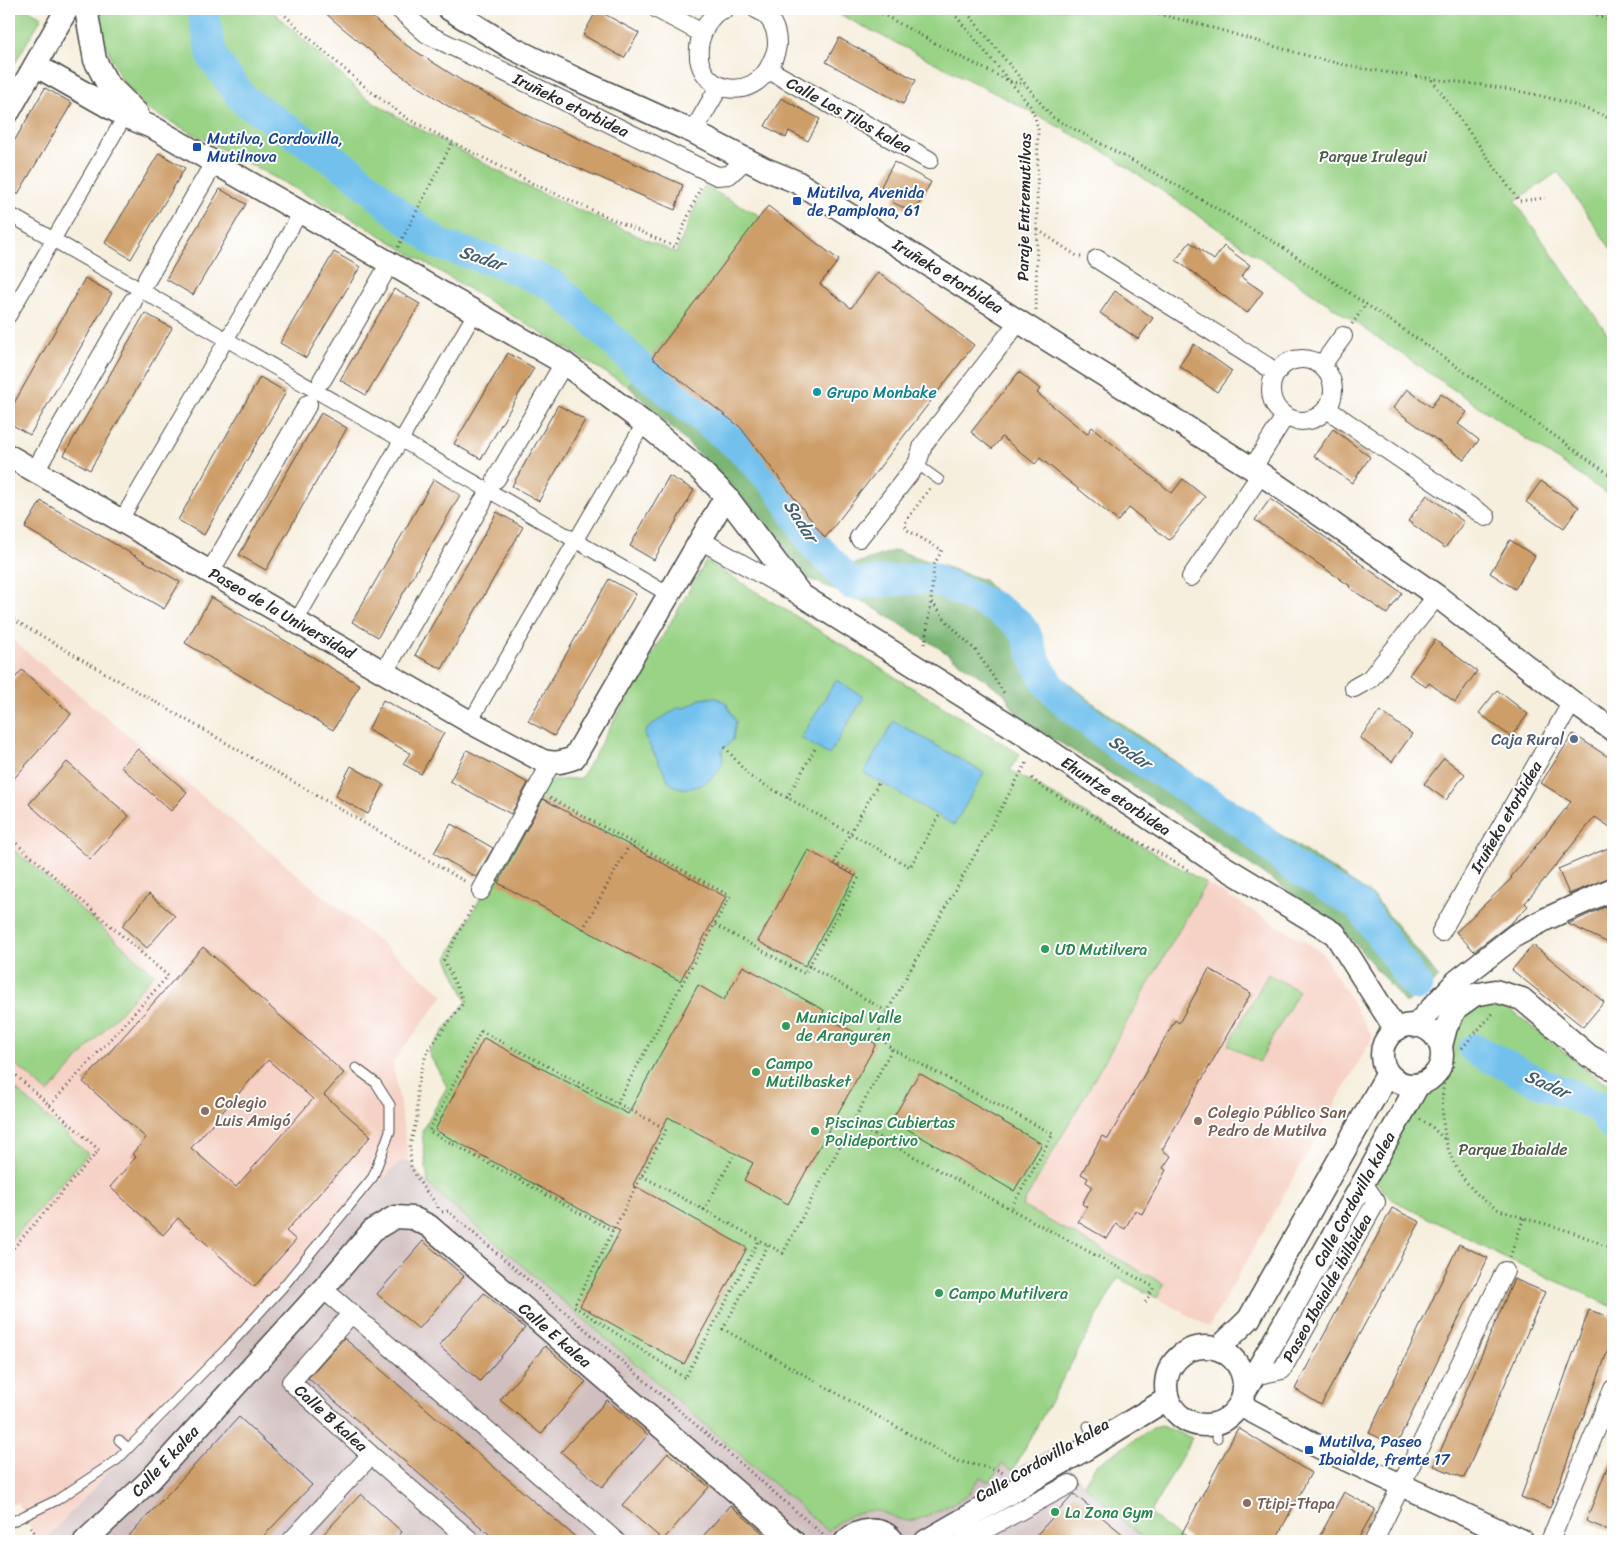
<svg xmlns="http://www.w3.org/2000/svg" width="1622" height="1550" font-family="Sriracha,sans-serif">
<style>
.built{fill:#f6d1c5}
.industrial{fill:#d1bfbf}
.green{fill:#99d386;stroke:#627f58}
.forest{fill:#7ab573;stroke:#52704f}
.water{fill:#72c1ed;stroke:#4e768c}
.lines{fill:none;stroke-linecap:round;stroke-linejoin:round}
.river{stroke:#72c1ed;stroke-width:31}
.building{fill:#ce9e69;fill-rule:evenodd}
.service-casing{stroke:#494846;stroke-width:11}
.pedestrian-casing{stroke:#494846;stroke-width:16}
.minor-casing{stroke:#494846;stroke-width:20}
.tertiary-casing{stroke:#494846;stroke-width:25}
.path{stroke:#494846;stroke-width:3;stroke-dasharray:1 4;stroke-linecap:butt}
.service{stroke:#fff;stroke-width:9}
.pedestrian{stroke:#fff;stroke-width:14}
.minor{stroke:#fff;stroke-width:18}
.tertiary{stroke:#fff;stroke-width:22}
.transit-dot{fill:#1a4fb4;stroke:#fff;stroke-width:2}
.culture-dot{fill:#0f9aa8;stroke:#fff;stroke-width:2}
.service-dot{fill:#5c6f8a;stroke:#fff;stroke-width:2}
.leisure-dot{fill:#2e9e5b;stroke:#fff;stroke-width:2}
.education-dot{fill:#8d6e63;stroke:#fff;stroke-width:2}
.labels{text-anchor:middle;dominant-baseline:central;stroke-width:4;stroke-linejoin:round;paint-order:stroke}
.street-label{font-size:16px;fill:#2b2b2b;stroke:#fff}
.transit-label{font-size:16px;fill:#164399;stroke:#fff;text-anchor:start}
.park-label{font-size:16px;fill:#4c5d46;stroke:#fff}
.culture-label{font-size:16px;fill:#0d838f;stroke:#fff;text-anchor:start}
.service-label{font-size:16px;fill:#4e5e75;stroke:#fff;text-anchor:end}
.leisure-label{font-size:16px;fill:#27864d;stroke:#fff;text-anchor:start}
.education-label{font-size:16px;fill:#785e54;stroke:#fff;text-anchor:start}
.water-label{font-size:18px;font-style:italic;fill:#44606f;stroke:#fff}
</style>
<rect width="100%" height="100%" fill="#fff"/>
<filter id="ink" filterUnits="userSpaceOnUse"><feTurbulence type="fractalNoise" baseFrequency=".02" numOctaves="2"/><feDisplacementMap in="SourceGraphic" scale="10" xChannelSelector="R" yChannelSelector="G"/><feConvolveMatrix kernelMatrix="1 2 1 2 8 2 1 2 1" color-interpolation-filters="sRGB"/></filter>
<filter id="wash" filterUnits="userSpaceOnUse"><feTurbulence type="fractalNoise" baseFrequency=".0096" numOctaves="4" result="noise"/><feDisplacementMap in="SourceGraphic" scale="20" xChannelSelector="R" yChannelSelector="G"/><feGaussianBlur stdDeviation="1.12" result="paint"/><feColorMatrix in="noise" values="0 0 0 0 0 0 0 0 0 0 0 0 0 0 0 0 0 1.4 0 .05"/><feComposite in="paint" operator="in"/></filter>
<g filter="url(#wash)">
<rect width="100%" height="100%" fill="#f6efde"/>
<!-- built -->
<path class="built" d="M10,638L444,995L393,1062L409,1161L399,1162L54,1541H39L33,1535L18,1502L9,1506V640Z
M1206,883L1322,952L1373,1037L1209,1327L1157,1298L1164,1284L1022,1206Z"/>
<!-- industrial -->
<path class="industrial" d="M409,1161L428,1184L828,1531L840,1521L862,1511L883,1513L895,1518L980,1477L1002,1464L1013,1470L1053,1448L1084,1484L1145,1541H44L399,1162Z"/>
<!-- green -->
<path class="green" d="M9,9H27L42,17L9,73Z
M101,9H270L364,96L405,121L532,189L676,253L704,186L764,218L628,386L365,226L147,109L121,79L101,34Z
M829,9H1587L1613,19V252L1558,172L1515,201L1613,342V498L1108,154L1030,111Z
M706,561L1020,754L1010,770L1206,883L1022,1206L1164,1284L1157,1298L1118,1278L1013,1470L1002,1464L989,1482L980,1477C976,1483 971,1492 966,1496C955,1503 922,1520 910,1521C901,1521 892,1516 884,1513C862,1506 844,1517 828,1531L428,1184L422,1131L447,1087L428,1052L467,1001L447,958L546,781L581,778Z
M9,845L154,974L48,1093L9,1058Z
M1268,974L1299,991L1259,1062L1228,1045Z
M1487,1003H1505L1512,1011L1597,1078L1613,1085V1307L1502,1256L1391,1199L1372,1177L1421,1093L1437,1083L1446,1072L1447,1049L1462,1016L1472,1007Z
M9,1083L88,1154L9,1243Z
M1162,1426L1192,1438L1150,1514L1183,1541H1145L1084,1484L1095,1466L1153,1428Z"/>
<!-- forest -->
<path class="forest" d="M648,361L733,432L782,486L820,540L848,566L896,550L984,580L1029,625L1043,662L1098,707L1246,812L1373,896L1439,978L1406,1004L1341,927L1172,811L1018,717L1004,693L939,648L871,606L805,577L759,518L702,457L628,386Z"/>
<!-- water -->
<path class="water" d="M836,680L864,697L829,755L801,738Z
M715,697L726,703L736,721L733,740L722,750C722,753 723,756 723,758C722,779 687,798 670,783L644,735C647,724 669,715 679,707L685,708L700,699Z
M894,721L984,773L954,825L864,773Z"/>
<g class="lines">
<!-- river -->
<path class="river" d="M202,9L213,58L244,100L352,172L397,212L440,245L501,263L553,285L596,324L644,371L743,450L779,488L814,544L851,584L916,579L930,577L996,608L1015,621L1025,632L1036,662L1048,684L1064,701L1118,745L1246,825L1292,866L1360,906L1417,986
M1474,1049L1539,1082L1598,1106L1613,1126"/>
</g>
<g id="blocks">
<!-- building -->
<path class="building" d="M321,9H362L406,45L470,86L535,119L683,185L675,210L525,145L463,116L395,71L339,25Z
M597,10L639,33L624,58L583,35Z
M839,38L916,80L903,104L826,62Z
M45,88L72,103L18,194L9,189V150Z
M781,98L820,119L808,141L789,131L786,138L765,126Z
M159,153L185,168L131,259L105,243Z
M894,162L931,182L914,213L892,202L896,194L881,186Z
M220,189L246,204L193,295L166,279Z
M768,206L839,260L820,284L851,308L878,272L974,345L825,538L740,427L652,358Z
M1190,242L1214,260L1224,246L1250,265L1241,277L1263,292L1247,313L1176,260Z
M334,252L360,267L306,358L280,343Z
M85,278L112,293L30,435L9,423V412Z
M394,289L420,304L366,395L340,380Z
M1115,291L1153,318L1138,339L1100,313Z
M145,313L172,328L90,470L64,455Z
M1194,344L1232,371L1217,392L1179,366Z
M508,353L534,368L481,459L454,444Z
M1019,372L1040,389L1037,393L1087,434L1092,427L1172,493L1183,479L1205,497L1169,540L1129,508L1118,521L1040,458L1035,464L1002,437L992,449L971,432Z
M260,377L286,392L204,535L178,520Z
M1407,389L1431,407L1441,394L1467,412L1458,424L1479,440L1464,460L1393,408Z
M558,405L585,420L539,501L512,486Z
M321,413L347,428L266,570L239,555Z
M1333,429L1370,457L1352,483L1314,456Z
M669,476L694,490L654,560L630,546Z
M434,479L460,495L378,637L352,622Z
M1541,481L1579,507L1564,528L1526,502Z
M1427,495L1464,522L1445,548L1408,521Z
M1270,499L1358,560L1357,561L1402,593L1387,614L1349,587L1350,586L1255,520Z
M41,501L180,582L164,609L25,528Z
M497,512L523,527L442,669L415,655Z
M1510,540L1535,556L1515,589L1490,573Z
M609,579L636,594L554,736L528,721Z
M211,597L360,685L333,730L185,643Z
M1435,640L1477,671L1455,702L1429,683L1426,687L1409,675Z
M22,670L71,714L9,784V685Z
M1497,690L1528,714L1511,737L1479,713Z
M383,700L444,733L421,774L403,764L410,753L368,730Z
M1380,711L1412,734L1392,762L1360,738Z
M1573,734L1613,760V829L1595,817L1525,903L1528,906L1512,922L1474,951L1456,932L1512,878L1511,877L1571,802L1541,783Z
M138,749L187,792L171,811L121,767Z
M467,750L528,783L511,814L450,781Z
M1444,758L1465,774L1446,800L1424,784Z
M67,762L129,816L90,859L29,804Z
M351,766L384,785L368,814L335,796Z
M543,799L726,897L680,981L498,883Z
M451,824L493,848L476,877L434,853Z
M1613,846V876L1569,894L1558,869Z
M808,850L855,876L805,966L758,941Z
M149,894L175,916L147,948L122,926Z
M1607,906L1613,909V945L1568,924Z
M1533,945L1604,1002L1583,1027L1512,970Z
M203,947L344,1073L324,1095L371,1136L286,1231L296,1240L254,1287L178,1218L163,1235L110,1187L136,1157L132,1154L146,1138L83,1082ZM268,1060L313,1099L236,1187L191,1148Z
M743,966L824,1010L822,1015L876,1044L788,1204L744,1180L753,1163L668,1117L633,1185L747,1248L684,1364L580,1306L620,1231L435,1130L484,1038L628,1114L698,985L724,1000Z
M1209,969L1251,993L1162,1150L1171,1156L1163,1168L1166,1170L1142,1214L1135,1210L1125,1229L1116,1224L1107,1239L1078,1222L1087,1207L1082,1204L1092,1186L1086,1182L1088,1178L1081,1174L1102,1136L1108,1139L1175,1020L1179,1023Z
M919,1073L1042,1144L1014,1191L892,1120Z
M1392,1208L1420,1222L1321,1405L1295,1389Z
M423,1241L464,1276L419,1329L377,1294Z
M1459,1244L1488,1258L1396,1446L1369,1433Z
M1514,1279L1545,1292L1464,1478L1434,1466Z
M484,1293L525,1328L480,1381L439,1346Z
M1589,1310L1613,1318V1336L1550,1508L1521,1497Z
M344,1338L580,1541H497L308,1378Z
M545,1346L586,1382L541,1434L500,1400Z
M607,1400L648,1435L602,1487L561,1452Z
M239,1417L312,1485L259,1541H124Z
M1238,1428L1311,1473L1275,1541H1192L1182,1533Z
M668,1453L709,1487L663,1540L622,1505Z
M1612,1455H1613V1532L1586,1521Z
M1344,1492L1375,1509L1357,1541H1317Z
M361,1494L402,1532L394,1541H317Z
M1074,1494L1131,1541H1031Z
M730,1505L772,1541H699Z"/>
</g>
</g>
<g filter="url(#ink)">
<use href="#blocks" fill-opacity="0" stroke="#494846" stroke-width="1"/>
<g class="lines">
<defs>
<path id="service" d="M917,464L939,480
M1215,1424L1217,1438
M1088,1426L1097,1442
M119,1440L128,1448
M9,1523L57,1500L117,1460L227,1348L282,1288L373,1177L390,1131V1105L376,1083L356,1068"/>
<path id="pedestrian" d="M9,214L668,594
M9,316L125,116
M121,520L301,212
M296,621L475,313
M470,722L644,423"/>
<path id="minor" d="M399,9L427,34L717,176L729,175L746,159
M657,9L702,33
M725,9C722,10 717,12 715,14C708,20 702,33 700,41C689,94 755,106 772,61C775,55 777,49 777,43C777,29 770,14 756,9
M769,70L929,160
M693,132L719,87
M1097,259L1276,372
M147,279L214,163
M1271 390a31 31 0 1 1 62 0a31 31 0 1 1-62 0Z
M1322,365L1343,336
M322,380L390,263
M1327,409L1486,517
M1252,469L1285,416
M35,471L133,301
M496,479L564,363
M859,538L917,464L923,445L1019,321
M700,540L796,594L800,595
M210,572L308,404
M1191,577L1261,474
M384,672L483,501
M1354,688L1370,679L1437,596
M481,891L551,763
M1441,932L1572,702
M323,1289L616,1541
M352,1313L291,1382L371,1455L471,1541
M1254,1376L1282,1370L1288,1359L1376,1202L1363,1183
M291,1541L371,1455
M964,1541L1070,1484
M1374,1541L1505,1271
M1550,1541L1613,1389"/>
<path id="tertiary" d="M86,9L95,60L107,83L137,113
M449,9L512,48L574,78L693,132L765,169L797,182L1261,474L1437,596L1572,702L1613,730
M35,65L125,116L154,128L564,363L644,423L699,469L726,496L801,595L1024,734L1209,858L1335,934L1396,1030
M9,111L67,9
M9,456L470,722L543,761C555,764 563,762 574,758L726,496
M1382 1055a30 30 0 1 1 60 0a30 30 0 1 1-60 0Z
M1415,1026L1457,981L1516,935L1546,919L1613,889
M1441,1046L1446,1027L1456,1008L1474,995L1495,991L1522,999L1589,1056L1613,1069
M1166 1386a39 39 0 1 1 78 0a39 39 0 1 1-78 0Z
M1218,1349L1249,1319L1388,1073
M1245,1391L1270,1348L1418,1085
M1240,1405L1321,1448L1522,1541
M85,1541L150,1480L323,1289L373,1230L395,1217L413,1218L429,1226L793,1541
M846,1541C859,1529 881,1525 893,1541
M926,1541L1084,1450L1167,1399"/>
</defs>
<!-- service casing -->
<use href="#service" class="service-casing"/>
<!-- pedestrian casing -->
<use href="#pedestrian" class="pedestrian-casing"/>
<!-- minor casing -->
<use href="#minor" class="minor-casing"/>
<!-- tertiary casing -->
<use href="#tertiary" class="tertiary-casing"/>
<!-- path -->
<path class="path" d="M278,9L319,47L370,91L408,119L534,184L675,247L701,186
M873,9L953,53L1009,81L1025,85
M950,9L1030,106L1035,117L1038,129L1036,310
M964,9L1052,117L1173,183L1279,245L1429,347L1613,477
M1089,9C1105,10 1122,9 1138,11C1210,22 1280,52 1351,66C1438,84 1531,82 1613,120
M1583,9L1613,22
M1432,80L1519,201L1545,198
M1038,230L1077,256L1081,257
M398,247L452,143
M1352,324L1366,304
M932,602L948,623L976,651L1004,693
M9,617L466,882
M925,644L931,601L934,565L942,550L907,530L905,525L906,521L930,488
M725,747L749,776L910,867L939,816
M1032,778L1042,787L1190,871
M550,798L730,896L617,1103
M787,798L816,747
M9,837L168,976L50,1105
M715,925L805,974L809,966L886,1011
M583,929L631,842
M809,966L859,877L834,862L879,782
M481,1031L666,1129L613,1231L429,1131Z
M1462,1048L1495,1011
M892,1049L1053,1134L1010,1210
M1454,1061C1453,1071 1443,1079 1443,1089C1441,1132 1445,1162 1477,1194C1484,1200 1493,1208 1502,1211C1539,1224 1580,1230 1613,1251
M9,1069L99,1150L9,1253
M1420,1119L1431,1126L1444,1139
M852,1123L1154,1287L1145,1303
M642,1176L783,1253L892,1049L881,1038L879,1026L1028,760
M438,1208V1206L422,1186L411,1167L410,1145L417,1118V1086L427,1051L464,1002L444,960L473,906
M704,1210L733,1157
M442,1212L448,1211L827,1538
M613,1231L574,1306L685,1378L759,1240
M768,1245L723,1329L957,1461L998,1470L1004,1474
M1510,1257L1524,1217
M1155,1384C1165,1360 1172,1342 1201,1339
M31,1527L39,1541"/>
<!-- service -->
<use href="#service" class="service"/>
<!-- pedestrian -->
<use href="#pedestrian" class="pedestrian"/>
<!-- minor -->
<use href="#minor" class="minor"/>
<!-- tertiary -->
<use href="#tertiary" class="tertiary"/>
</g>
</g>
<!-- markers -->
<g class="transit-dot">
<rect x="192" y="142" width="10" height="10" rx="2.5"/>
<rect x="792" y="196" width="10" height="10" rx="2.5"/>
<rect x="1304" y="1445" width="10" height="10" rx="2.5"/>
</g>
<circle class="culture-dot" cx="817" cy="392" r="5"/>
<circle class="service-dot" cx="1574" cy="739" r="5"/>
<g class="leisure-dot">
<circle cx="1045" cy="949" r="5"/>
<circle cx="786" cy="1026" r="5"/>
<circle cx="756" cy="1072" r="5"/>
<circle cx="815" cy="1131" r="5"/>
<circle cx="939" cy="1293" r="5"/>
<circle cx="1055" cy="1512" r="5"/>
</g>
<g class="education-dot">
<circle cx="205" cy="1111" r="5"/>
<circle cx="1198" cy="1121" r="5"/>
<circle cx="1247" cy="1503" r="5"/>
</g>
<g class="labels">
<!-- street labels -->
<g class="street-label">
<text transform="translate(571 105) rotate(26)">Iruñeko etorbidea</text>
<text transform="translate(849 115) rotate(29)">Calle Los Tilos kalea</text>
<text transform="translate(1024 207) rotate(-89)">Paraje Entremutilvas</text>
<text transform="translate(948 276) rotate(32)">Iruñeko etorbidea</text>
<text transform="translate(282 613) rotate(30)">Paseo de la Universidad</text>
<text transform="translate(1116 796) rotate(34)">Ehuntze etorbidea</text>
<text transform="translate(1506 817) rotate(-60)">Iruñeko etorbidea</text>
<text transform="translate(1354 1199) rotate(-61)">Calle Cordovilla kalea</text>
<text transform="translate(1327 1288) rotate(-61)">Paseo Ibaialde ibilbidea</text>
<text transform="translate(555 1335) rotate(41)">Calle E kalea</text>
<text transform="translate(331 1418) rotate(42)">Calle B kalea</text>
<text transform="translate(1042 1460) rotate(-30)">Calle Cordovilla kalea</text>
<text transform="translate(165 1461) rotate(-47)">Calle E kalea</text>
</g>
<!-- transit labels -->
<g class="transit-label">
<text x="207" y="138">Mutilva, Cordovilla,<tspan x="207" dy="18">Mutilnova</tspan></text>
<text x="807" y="192">Mutilva, Avenida<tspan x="807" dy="18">de Pamplona, 61</tspan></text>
<text x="1319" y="1441">Mutilva, Paseo<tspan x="1319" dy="18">Ibaialde, frente 17</tspan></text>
</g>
<!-- park labels -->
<g class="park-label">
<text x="1373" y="156">Parque Irulegui</text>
<text x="1513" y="1149">Parque Ibaialde</text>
</g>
<!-- culture labels -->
<g class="culture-label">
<text x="827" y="392">Grupo Monbake</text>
</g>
<!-- service labels -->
<g class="service-label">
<text x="1564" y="739">Caja Rural</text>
</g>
<!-- leisure labels -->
<g class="leisure-label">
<text x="1055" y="949">UD Mutilvera</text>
<text x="796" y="1017">Municipal Valle<tspan x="796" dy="18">de Aranguren</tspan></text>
<text x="766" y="1063">Campo<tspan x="766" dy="18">Mutilbasket</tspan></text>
<text x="825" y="1122">Piscinas Cubiertas<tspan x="825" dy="18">Polideportivo</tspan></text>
<text x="949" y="1293">Campo Mutilvera</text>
<text x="1065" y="1512">La Zona Gym</text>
</g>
<!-- education labels -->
<g class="education-label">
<text x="215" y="1102">Colegio<tspan x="215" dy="18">Luis Amigó</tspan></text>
<text x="1208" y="1112">Colegio Público San<tspan x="1208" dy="18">Pedro de Mutilva</tspan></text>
<text x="1257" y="1503">Ttipi-Ttapa</text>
</g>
<!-- water labels -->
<g class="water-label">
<text transform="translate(482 258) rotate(18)">Sadar</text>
<text transform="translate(801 521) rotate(57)">Sadar</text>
<text transform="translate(1130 752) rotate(34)">Sadar</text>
<text transform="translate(1547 1084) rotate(24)">Sadar</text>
</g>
</g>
<!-- margin -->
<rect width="1622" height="1550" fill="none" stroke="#fff" stroke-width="30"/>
</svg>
